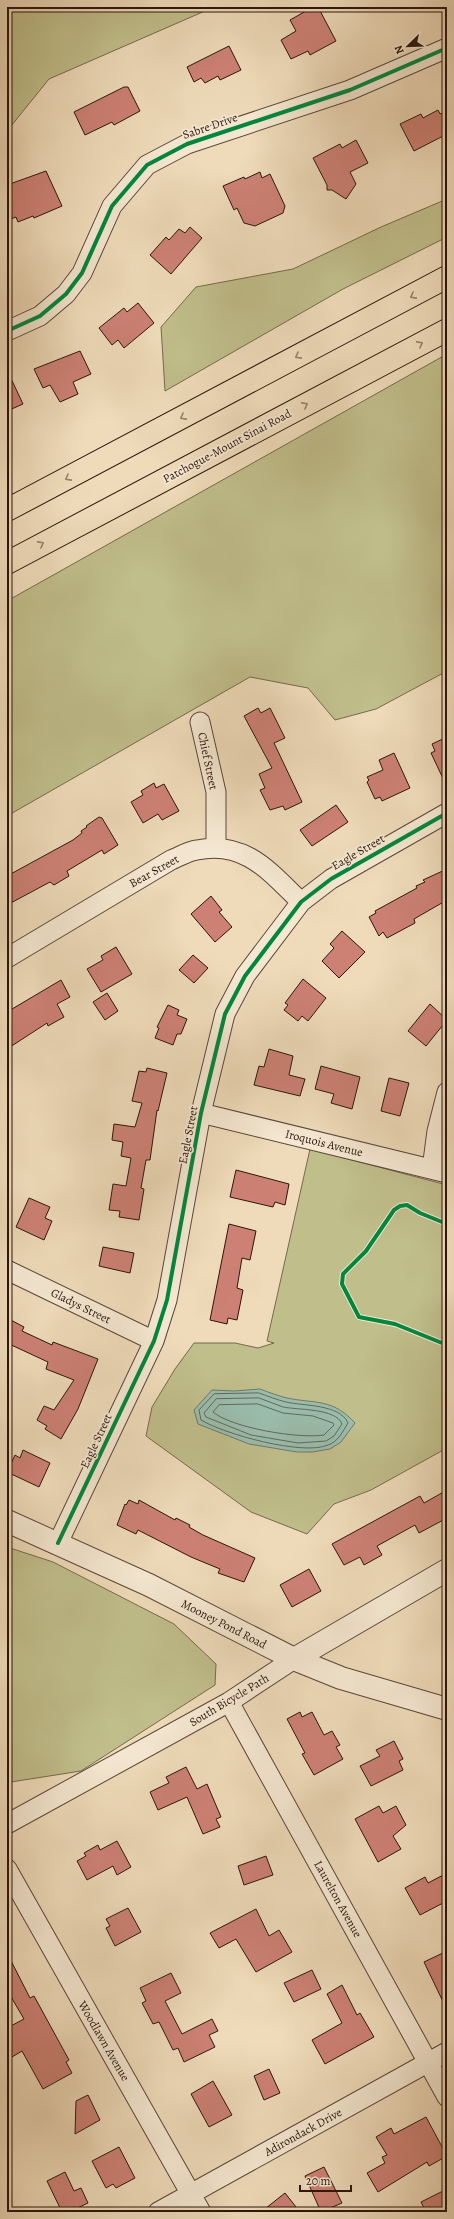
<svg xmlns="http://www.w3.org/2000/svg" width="454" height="2219" font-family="Alegreya,serif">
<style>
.green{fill:#c0be8b;stroke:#766a4c}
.water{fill:#9abcab;stroke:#6e796c}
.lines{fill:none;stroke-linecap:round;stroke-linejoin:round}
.shore{stroke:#62685c;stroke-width:1}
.building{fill:#cd8175;stroke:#2b150d}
.minor-casing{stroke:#5c4638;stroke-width:21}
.tertiary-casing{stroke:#5c4638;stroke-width:24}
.trunk-casing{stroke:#2b150d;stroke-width:24}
.minor{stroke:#f5e8d2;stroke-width:19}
.tertiary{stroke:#f5e8d2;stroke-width:22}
.trunk{stroke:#efdbba;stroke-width:22}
.cycleway-casing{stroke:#f5e8d2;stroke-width:6}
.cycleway{stroke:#00873e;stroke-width:4}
.oneway{stroke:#97826c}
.labels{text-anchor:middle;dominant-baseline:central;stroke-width:3.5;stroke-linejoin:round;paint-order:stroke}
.street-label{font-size:12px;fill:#2b150d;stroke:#f5e8d2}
</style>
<rect width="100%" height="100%" fill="#efdbba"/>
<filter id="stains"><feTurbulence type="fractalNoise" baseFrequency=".005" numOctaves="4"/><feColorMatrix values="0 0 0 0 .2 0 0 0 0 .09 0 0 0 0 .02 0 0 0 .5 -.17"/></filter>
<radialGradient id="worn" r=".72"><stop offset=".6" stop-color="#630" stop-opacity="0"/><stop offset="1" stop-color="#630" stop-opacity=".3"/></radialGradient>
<!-- green -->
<path class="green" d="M7,7H214L49,79L7,131Z
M447,199V237L343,289L165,391L161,327L196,287L293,269L381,227Z
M447,354V671L376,709L335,720L308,688L250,677L7,816V601Z
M310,1149L447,1185V1448L371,1490L334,1504L307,1534L251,1512L146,1436L152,1407L175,1369L194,1343H235L258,1348L274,1343L267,1341Z
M7,1547L53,1562L174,1624L216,1664L215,1685L81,1771L11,1782L7,1774Z"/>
<!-- water -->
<path class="water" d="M260,1389C268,1392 278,1396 287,1398C316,1404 332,1398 355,1423L341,1442L330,1449L312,1452H297L249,1444L198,1424L194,1410L212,1390L234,1391Z"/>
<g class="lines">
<!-- shore -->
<path class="shore" d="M259,1393C268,1396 277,1400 286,1402C303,1406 340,1404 348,1423C343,1431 338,1442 328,1445C303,1456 224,1434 201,1420L199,1410L214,1394Z
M259,1398C267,1401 275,1404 283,1407C297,1410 336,1408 342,1424L334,1436L326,1441L298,1443L251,1435L206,1417L204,1413L216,1399Z
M258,1404L283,1413L313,1416L333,1423L334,1425L324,1435C299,1439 232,1428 213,1412L219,1405Z"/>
</g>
<!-- building -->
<path class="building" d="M313,7H318L336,41L310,55L308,51L291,59L281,40L296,31L290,20Z
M229,46L241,70L220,80L218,76L205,83L201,78L194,82L187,67Z
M124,87H128L140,111L114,125L112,122L85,135L74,112Z
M438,110L440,114L447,111V134L414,151L400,124L421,114L423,118Z
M356,140L368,163L350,172L356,184L346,199L332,190H327V185L313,158L340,144L342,148Z
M46,171L62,206L34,218L33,216L18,222L16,217L11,219L7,210V185Z
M260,172L262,178L270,174L285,206L283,213L255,226L244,223L237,208L234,210L223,186L244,177L245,179Z
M190,227L202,238L171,274L150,255L166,237L169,240L179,229L185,233Z
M138,303L154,323L124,348L118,340L112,345L99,328L124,308L127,312Z
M80,351L91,374L73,382L78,394L60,402L50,385L43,388L34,369Z
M7,370L23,404L7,411Z
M258,708L261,713L270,708L285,738L274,743L302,802L285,810L283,806L270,810L260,790L265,788L259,774L272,768L244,716Z
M447,737V787L431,753L435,751L432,744Z
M394,753L410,788L382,801L380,797L375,799L367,782L369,780L367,777L383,770L379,760Z
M154,783L156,788L164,784L179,811L162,820L158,814L143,823L131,802L143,795L141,791Z
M336,805L348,822L312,846L300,830Z
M99,817L102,818L118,845L104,854L102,850L67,871L69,876L54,885L50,882L7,905V876L73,840L82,833L81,831L87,827L86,826Z
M447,869V900L414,919L415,923L387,938L383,932L379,936L369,917L376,913L375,911L417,888L416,886L425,882L423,880Z
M211,896L222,910L219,912L232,927L215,942L191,914Z
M342,931L365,952L339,978L322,961L334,948L330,944Z
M116,947L132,974L101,992L87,969L103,960L101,956Z
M193,955L208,968L194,983L179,970Z
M303,979L326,998L308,1021L302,1016L298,1021L284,1010L288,1005L285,1003Z
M61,980L70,997L57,1004L64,1017L48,1026L47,1023L7,1049V1012Z
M107,993L118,1011L105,1020L93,1002Z
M430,1004L447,1020L426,1046L408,1031Z
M168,1005L179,1010L177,1015L187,1019L181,1034H177L173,1045L155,1038L159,1028L157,1027Z
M269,1049L293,1056L289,1075L305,1079L300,1096L254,1085L259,1066L264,1067Z
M321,1066L360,1077L352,1109L331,1103L334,1094L315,1089Z
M147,1068L167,1073L158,1111L157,1110L150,1160H146L141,1188L144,1189L139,1220L119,1217L120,1211L109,1210L113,1184L126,1186L131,1158L121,1156L123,1142L112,1140L114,1124L135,1127L142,1103L132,1101L139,1071L146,1072Z
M389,1078L409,1083L400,1116L381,1111Z
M236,1170L289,1184L285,1205L275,1202L273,1207L230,1197Z
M29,1198L50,1207L45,1218L52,1221L44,1240L16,1227Z
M229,1224L256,1231L250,1260L242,1258L237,1288L243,1290L237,1320L228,1318L227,1324L210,1320Z
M103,1247L134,1253L130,1273L99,1266Z
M7,1318L24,1327L22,1331L52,1345L53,1342L98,1359L78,1409L61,1439L45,1429L47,1426L37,1420L44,1406L54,1410L74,1380L46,1369L48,1362L7,1343Z
M23,1450L50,1463L39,1487L7,1472L15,1455L20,1458Z
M447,1490V1518L419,1533L415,1525L377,1546L382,1555L364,1565L360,1557L344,1565L332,1544L420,1496L424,1503Z
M129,1500L138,1504L139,1500L175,1520L176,1518L190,1525L189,1527L203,1535L255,1558L244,1582L218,1573L220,1569L191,1557L138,1530L136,1534L117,1525L125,1504L126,1505Z
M309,1569L321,1591L292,1607L280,1585Z
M300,1712L302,1717L312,1712L324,1735L332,1731L340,1745L336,1747L343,1759L314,1775L302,1754L305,1753L287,1719Z
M394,1741L403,1759L399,1761L403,1770L371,1786L360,1766L380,1756L376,1750Z
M186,1767L197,1789L207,1784L221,1817L216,1819L220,1827L203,1834L187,1797L158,1810L150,1792L169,1783L166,1777Z
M379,1806L383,1813L396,1806L406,1825L393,1836L401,1849L378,1862L355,1819Z
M117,1841L131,1867L117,1875L113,1866L87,1880L77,1861L86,1856L84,1853L98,1845L100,1850Z
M266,1856L273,1875L244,1885L238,1866Z
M447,1873V1895L443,1897L445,1902L420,1915L405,1888L425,1877L428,1883Z
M128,1908L141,1932L115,1946L106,1928L110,1926L106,1919Z
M256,1909L269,1936L279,1930L292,1952L256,1972L236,1939L219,1948L210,1933Z
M447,1951V2010L424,1962Z
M7,1953L30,1998L34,1996L69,2060L66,2062L72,2073L43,2089L22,2051L7,2060V2028L24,2019L7,1990Z
M312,1970L321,1989L294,2002L284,1983Z
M171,1973L181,1993L165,2001L182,2034L212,2019L218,2031L209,2035L215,2047L184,2062L178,2048L173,2050L159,2022L153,2024L142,2003L146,2001L140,1988Z
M342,1985L357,2015L360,2013L374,2037L325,2064L312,2040L342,2023L327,1994Z
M269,2069L280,2093L264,2100L254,2076Z
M213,2081L232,2115L209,2127L191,2094Z
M88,2095L100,2120L75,2134L76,2101Z
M426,2117L447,2156L429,2166L427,2162L378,2192L367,2173L385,2163L382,2157L387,2155L376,2137L391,2128L394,2134Z
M119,2147L135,2178L116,2188L113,2184L106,2188L92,2161Z
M324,2167L342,2203L321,2212L305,2176Z
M65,2172L74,2191L81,2188L88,2203L75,2209L74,2207L62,2212L47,2181Z
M447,2189V2212H426L421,2202Z
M285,2193L300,2212H261Z"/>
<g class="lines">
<defs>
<path id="minor" d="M7,331L40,316L66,294L82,273L112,206L147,165L187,144L350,90L447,48
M200,722L216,792V848
M7,958L171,860C179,857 188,851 197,850C245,840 270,872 301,902
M201,1113L447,1173
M432,1169L437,1131L447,1092
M7,1270L154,1341
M58,1543L154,1341L167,1300L201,1113L225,1014L245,976L301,902L331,879L447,813
M229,1702L447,2097
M7,1824L229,1702L294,1659
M7,1869L201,2212
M158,2212L447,2052"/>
<path id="tertiary" d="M7,1521L149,1585L294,1659L341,1678L447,1709
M294,1659L447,1570"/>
<path id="trunk" d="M7,510L447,277
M7,563L447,330"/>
</defs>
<!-- minor casing -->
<use href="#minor" class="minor-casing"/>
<!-- tertiary casing -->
<use href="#tertiary" class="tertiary-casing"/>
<!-- trunk casing -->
<use href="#trunk" class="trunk-casing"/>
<!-- minor -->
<use href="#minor" class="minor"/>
<!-- tertiary -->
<use href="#tertiary" class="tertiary"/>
<!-- trunk -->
<use href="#trunk" class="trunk"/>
<defs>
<path id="cycleway" d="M7,331L40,316L66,294L82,273L112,206L147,165L187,144L350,90L447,48
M447,1224L420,1213L407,1205L400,1206L394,1210L366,1251L343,1274L342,1284L359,1317L395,1324L447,1345
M58,1543L154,1341L167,1300L201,1113L225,1014L245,976L301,902L331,879L447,813"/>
</defs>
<!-- cycleway casing -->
<use href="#cycleway" class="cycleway-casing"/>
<!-- cycleway -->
<use href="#cycleway" class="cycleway"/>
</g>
<!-- one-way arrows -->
<defs><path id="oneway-chevron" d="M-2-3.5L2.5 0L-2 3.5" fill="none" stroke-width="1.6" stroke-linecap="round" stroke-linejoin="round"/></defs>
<g class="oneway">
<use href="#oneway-chevron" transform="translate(413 296) rotate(152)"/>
<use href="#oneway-chevron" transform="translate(420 344) rotate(-28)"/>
<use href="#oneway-chevron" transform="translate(298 356) rotate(152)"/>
<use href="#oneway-chevron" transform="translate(305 405) rotate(-28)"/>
<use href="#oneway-chevron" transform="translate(183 417) rotate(152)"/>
<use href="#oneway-chevron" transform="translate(68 478) rotate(152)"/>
<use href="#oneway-chevron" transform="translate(41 544) rotate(-28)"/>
</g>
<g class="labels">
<!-- street labels -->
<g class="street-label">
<text transform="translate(210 126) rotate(-19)">Sabre Drive</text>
<text transform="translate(227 446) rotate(-28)">Patchogue-Mount Sinai Road</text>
<text transform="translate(208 761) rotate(78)">Chief Street</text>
<text transform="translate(358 852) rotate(-30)">Eagle Street</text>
<text transform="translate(154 871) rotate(-29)">Bear Street</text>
<text transform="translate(188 1135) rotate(-79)">Eagle Street</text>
<text transform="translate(324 1143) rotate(14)">Iroquois Avenue</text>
<text transform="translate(81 1306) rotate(26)">Gladys Street</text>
<text transform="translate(96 1441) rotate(-65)">Eagle Street</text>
<text transform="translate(224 1624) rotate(27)">Mooney Pond Road</text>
<text transform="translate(229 1700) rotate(-31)">South Bicycle Path</text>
<text transform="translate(338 1899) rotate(61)">Laurelton Avenue</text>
<text transform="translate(104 2041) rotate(60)">Woodlawn Avenue</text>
<text transform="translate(303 2132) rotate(-29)">Adirondack Drive</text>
</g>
</g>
<!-- margin -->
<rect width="454" height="2219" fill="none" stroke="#efdbba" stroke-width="24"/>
<rect x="8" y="8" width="438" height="2203" fill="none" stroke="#2b150d" stroke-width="2"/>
<rect x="12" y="12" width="430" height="2195" fill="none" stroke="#2b150d"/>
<!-- north arrow -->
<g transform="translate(408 46) rotate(247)" stroke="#f5e8d2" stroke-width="3" paint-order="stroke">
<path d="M0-3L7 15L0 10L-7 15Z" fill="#2b150d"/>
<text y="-6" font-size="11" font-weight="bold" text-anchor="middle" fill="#2b150d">N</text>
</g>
<!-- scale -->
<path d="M300 2185v6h51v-6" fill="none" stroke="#2b150d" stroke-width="2"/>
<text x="306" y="2185" font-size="12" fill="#2b150d" stroke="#f5e8d2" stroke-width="3" paint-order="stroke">20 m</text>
<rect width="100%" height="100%" filter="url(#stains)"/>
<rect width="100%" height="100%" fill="url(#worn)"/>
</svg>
